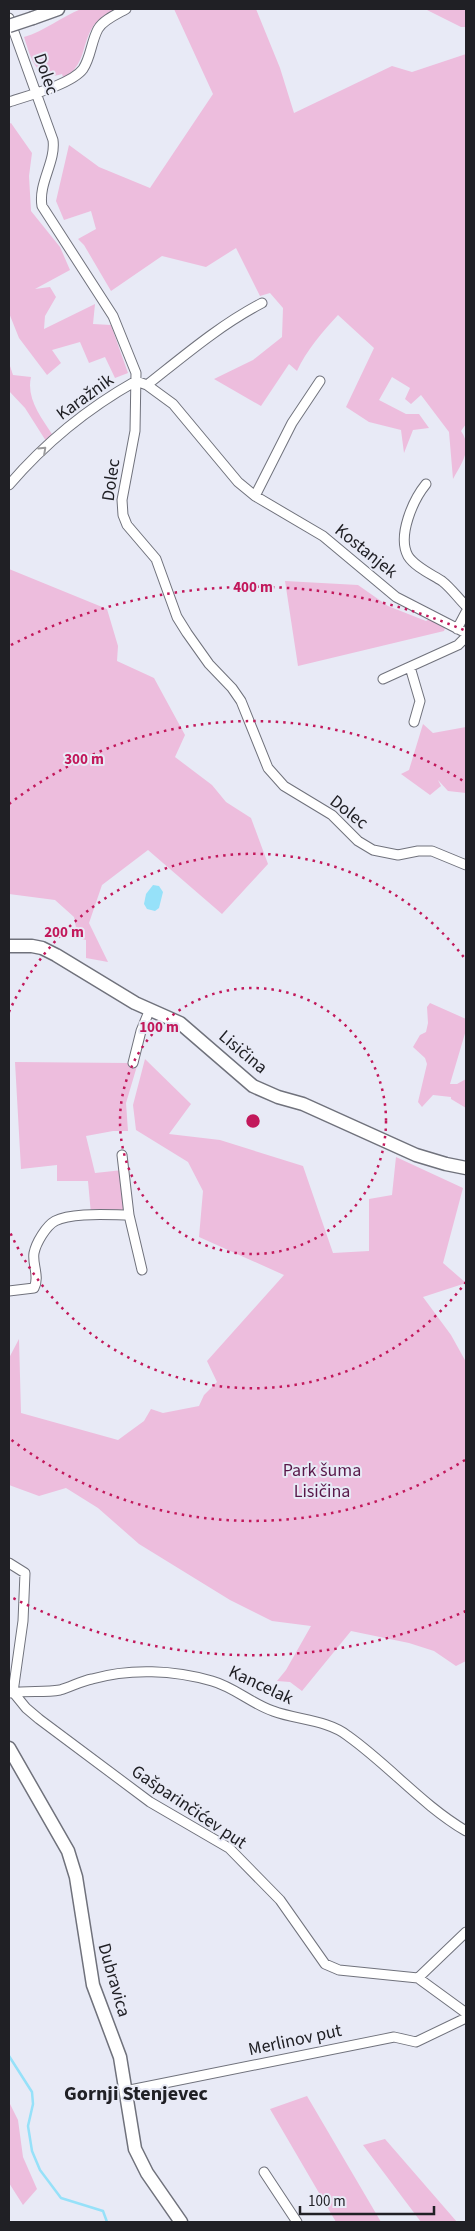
<svg xmlns="http://www.w3.org/2000/svg" width="475" height="2231" font-family="'Source Sans 3',sans-serif">
<style>
.green{fill:#edbddd}
.water{fill:#96e1f9}
.lines{fill:none;stroke-linecap:round;stroke-linejoin:round}
.stream{stroke:#96e1f9;stroke-width:2.5}
.street-casing{stroke:#70727c;stroke-width:11}
.secondary-casing{stroke:#70727c;stroke-width:15}
.street{stroke:#fff;stroke-width:9}
.secondary{stroke:#fff;stroke-width:12}
.secondary-bridge-casing{stroke:#70727c;stroke-width:15;stroke-linecap:butt}
.secondary-bridge{stroke:#fff;stroke-width:12}
.oneway{stroke:#9b9b9d}
.ring{fill:none;stroke:#c2185b;stroke-width:2.5;stroke-dasharray:2.5 5}
.labels{text-anchor:middle;dominant-baseline:central;stroke-width:4;stroke-linejoin:round;paint-order:stroke}
.street-label{font-size:18px;fill:#202025;stroke:#e8eaf6}
.park-label{font-size:18px;fill:#581849;stroke:#e8eaf6}
.quarter-label{font-size:20px;font-weight:bold;fill:#202025;stroke:#e8eaf6}
.centre{fill:#c2185b;stroke:#e8eaf6;stroke-width:2.5}
.ring-label{font-size:15px;text-anchor:middle;font-weight:bold;fill:#c2185b;stroke:#e8eaf6;stroke-width:4;stroke-linejoin:round;paint-order:stroke}
</style>
<rect width="100%" height="100%" fill="#e8eaf6"/>
<!-- green -->
<path class="green" d="M81,9H116C108,13 100,18 94,25C81,43 86,68 63,77L62,74C36,83 30,55 24,37C45,31 61,17 81,9Z
M174,9H256L280,68L294,113L392,66L412,72L466,54V424L461,431C473,448 462,463 453,479L449,432L421,395L411,404L405,399L410,388L392,377L379,400L406,414H419L429,428L413,430L404,453L401,430L369,422L346,407L374,348L338,315C323,331 306,351 297,371L289,364L261,406L214,379L253,360L282,337L283,308L270,293L260,296L236,248L206,267L162,256L111,291L84,245L78,239L96,229L91,211L64,220L56,201L69,145L99,167L150,188L213,94Z
M425,9H466V27H461Z
M11,123L32,153L29,176L31,211L60,247L70,270L35,289L50,287L56,297L45,316L44,329L95,304L93,324L111,325L128,373L115,378L105,357L89,363L80,342L52,350L61,363L47,375L19,338L9,313V124Z
M9,363L13,375L31,377C26,398 41,417 52,434L46,441L25,408L9,391Z
M9,569L107,609L118,646L117,661L154,678L185,735L175,757L212,785L226,802L251,818L268,864L222,914L148,850L102,885L89,923L108,962L86,958V940L78,938L74,917L55,900L9,894Z
M285,581L358,585L388,606L426,621L430,619L445,628L444,631L298,666Z
M423,724L433,733L466,727V793L448,791L438,780L441,786L430,795L401,774L409,770Z
M430,1003L466,1019V1030L450,1084H457L466,1079V1108L451,1099V1097L433,1095L422,1107L418,1102L427,1064L425,1058L413,1047L420,1035L426,1032L428,1023L427,1007Z
M145,1059L191,1104L169,1134L220,1140L303,1166L333,1253L369,1251V1199L392,1195L396,1157L463,1188L443,1263L466,1283L423,1297L451,1335L466,1362V1661L456,1666L434,1651L409,1643L351,1631L302,1691L290,1682L277,1681L286,1670L311,1626L272,1621L230,1600L139,1544L98,1508L66,1488L39,1496L9,1485V1358L19,1339L21,1413L118,1440L144,1421L151,1409L163,1413L199,1406L204,1395L217,1382L207,1361L284,1275L199,1237L203,1191L188,1162L136,1130L133,1105Z
M15,1062L128,1063L137,1066L126,1103L128,1131H113L86,1136L95,1173L123,1170L131,1209L91,1214L88,1181H57V1165L21,1169Z
M307,2096L381,2222H336L270,2109Z
M9,2102L18,2120L23,2157L37,2189L23,2205L9,2183Z
M385,2139L457,2222H421L363,2145Z"/>
<!-- water -->
<path class="water" d="M153,885L159,886L163,892L159,908L155,911L147,909L144,904L146,894Z"/>
<g class="lines">
<!-- stream -->
<path class="stream" d="M9,2056L32,2092L33,2104L28,2126L32,2151L40,2170L61,2198L103,2211L107,2222"/>
<defs>
<path id="street" d="M9,18L53,140C56,162 38,183 42,206L113,316L136,373L135,431L122,500L123,515L127,525L156,559L177,617L187,633L209,664L232,688L241,701L268,768L284,786L332,815L358,841L373,850L398,855L418,851H432L466,865
M9,102C27,96 72,84 83,69C91,57 91,42 98,29C103,20 117,14 126,9
M147,385L173,404L238,482L255,496L323,536L396,597L466,633
M426,484C413,500 397,536 408,556C415,567 431,574 442,581C451,588 458,598 466,606
M9,485C45,443 88,408 136,381L147,385C185,355 220,325 262,303
M255,496L292,423L320,381
M457,629L466,612
M410,667L420,701L414,722
M383,679L458,645L466,637
M133,1063L141,1031L150,1009
M122,1155L129,1215L142,1270
M9,1291L34,1288C40,1277 32,1264 34,1253C36,1243 46,1226 55,1221C72,1212 110,1215 129,1215
M9,1563L25,1573L23,1621L13,1692L26,1708L39,1719L150,1802L229,1848L280,1900L325,1964L339,1970L418,1978
M11,1693C27,1690 44,1693 60,1690C71,1687 81,1681 92,1679C130,1668 174,1670 212,1681C234,1687 252,1704 273,1711C297,1720 328,1720 348,1736C390,1766 422,1805 466,1831
M466,1932L418,1978L466,2013
M125,2091L394,2037L416,2042L466,2018
M264,2172L297,2222"/>
<path id="secondary" d="M33,18L58,9
M9,946H32L42,948L56,955L135,1003L180,1023L253,1086L278,1097L303,1104L416,1155L446,1164L466,1168
M9,1748L68,1851L76,1877L93,1985L120,2057L135,2149L147,2173L181,2222"/>
</defs>
<!-- street casing -->
<use href="#street" class="street-casing"/>
<!-- secondary casing -->
<use href="#secondary" class="secondary-casing"/>
<!-- street -->
<use href="#street" class="street"/>
<!-- secondary -->
<use href="#secondary" class="secondary"/>
<defs>
<path id="secondary-bridge" d="M9,26L33,18"/>
</defs>
<!-- secondary-bridge casing -->
<use href="#secondary-bridge" class="secondary-bridge-casing"/>
<!-- secondary-bridge -->
<use href="#secondary-bridge" class="secondary-bridge"/>
</g>
<!-- one-way arrows -->
<defs><path id="oneway-chevron" d="M-2-3.5L2.5 0L-2 3.5" fill="none" stroke-width="1.6" stroke-linecap="round" stroke-linejoin="round" transform="scale(1.25)"/></defs>
<use class="oneway" href="#oneway-chevron" transform="translate(43 450) rotate(-43)"/>
<!-- distance rings -->
<g class="ring">
<circle cx="253" cy="1121" r="133"/>
<path d="M466 1282A267 267 0 0 1 9 1230M9 1012A267 267 0 0 1 466 960"/>
<path d="M465 1460A400 400 0 0 1 9 1438M9 804A400 400 0 0 1 465 782"/>
<path d="M466 1611A534 534 0 0 1 11 1597M11 645A534 534 0 0 1 466 631"/>
</g>
<g class="labels">
<!-- street labels -->
<g class="street-label">
<text transform="translate(46 74) rotate(71)">Dolec</text>
<text transform="translate(85 397) rotate(-36)">Karažnik</text>
<text transform="translate(111 480) rotate(-82)">Dolec</text>
<text transform="translate(366 551) rotate(39)">Kostanjek</text>
<text transform="translate(349 812) rotate(38)">Dolec</text>
<text transform="translate(243 1052) rotate(40)">Lisičina</text>
<text transform="translate(261 1685) rotate(25)">Kancelak</text>
<text transform="translate(189 1807) rotate(34)">Gašparinčićev put</text>
<text transform="translate(114 1980) rotate(74)">Dubravica</text>
<text transform="translate(295 2040) rotate(-12)">Merlinov put</text>
</g>
<!-- park labels -->
<g class="park-label">
<text x="322" y="1470">Park šuma<tspan x="322" dy="21">Lisičina</tspan></text>
</g>
<!-- quarter labels -->
<g class="quarter-label">
<text x="136" y="2094">Gornji Stenjevec</text>
</g>
</g>
<circle cx="253" cy="1121" r="8" class="centre"/>
<g class="ring-label">
<text x="253" y="592">400 m</text>
<text x="84" y="764">300 m</text>
<text x="64" y="937">200 m</text>
<text x="159" y="1032">100 m</text>
</g>
<!-- border -->
<rect width="475" height="2231" fill="none" stroke="#202025" stroke-width="20"/>
<!-- scale -->
<path d="M300 2206v8h134v-8" fill="none" stroke="#202025" stroke-width="2.5"/>
<text x="308" y="2206" font-size="15" fill="#202025" stroke="#e8eaf6" stroke-width="4" paint-order="stroke">100 m</text>
</svg>
